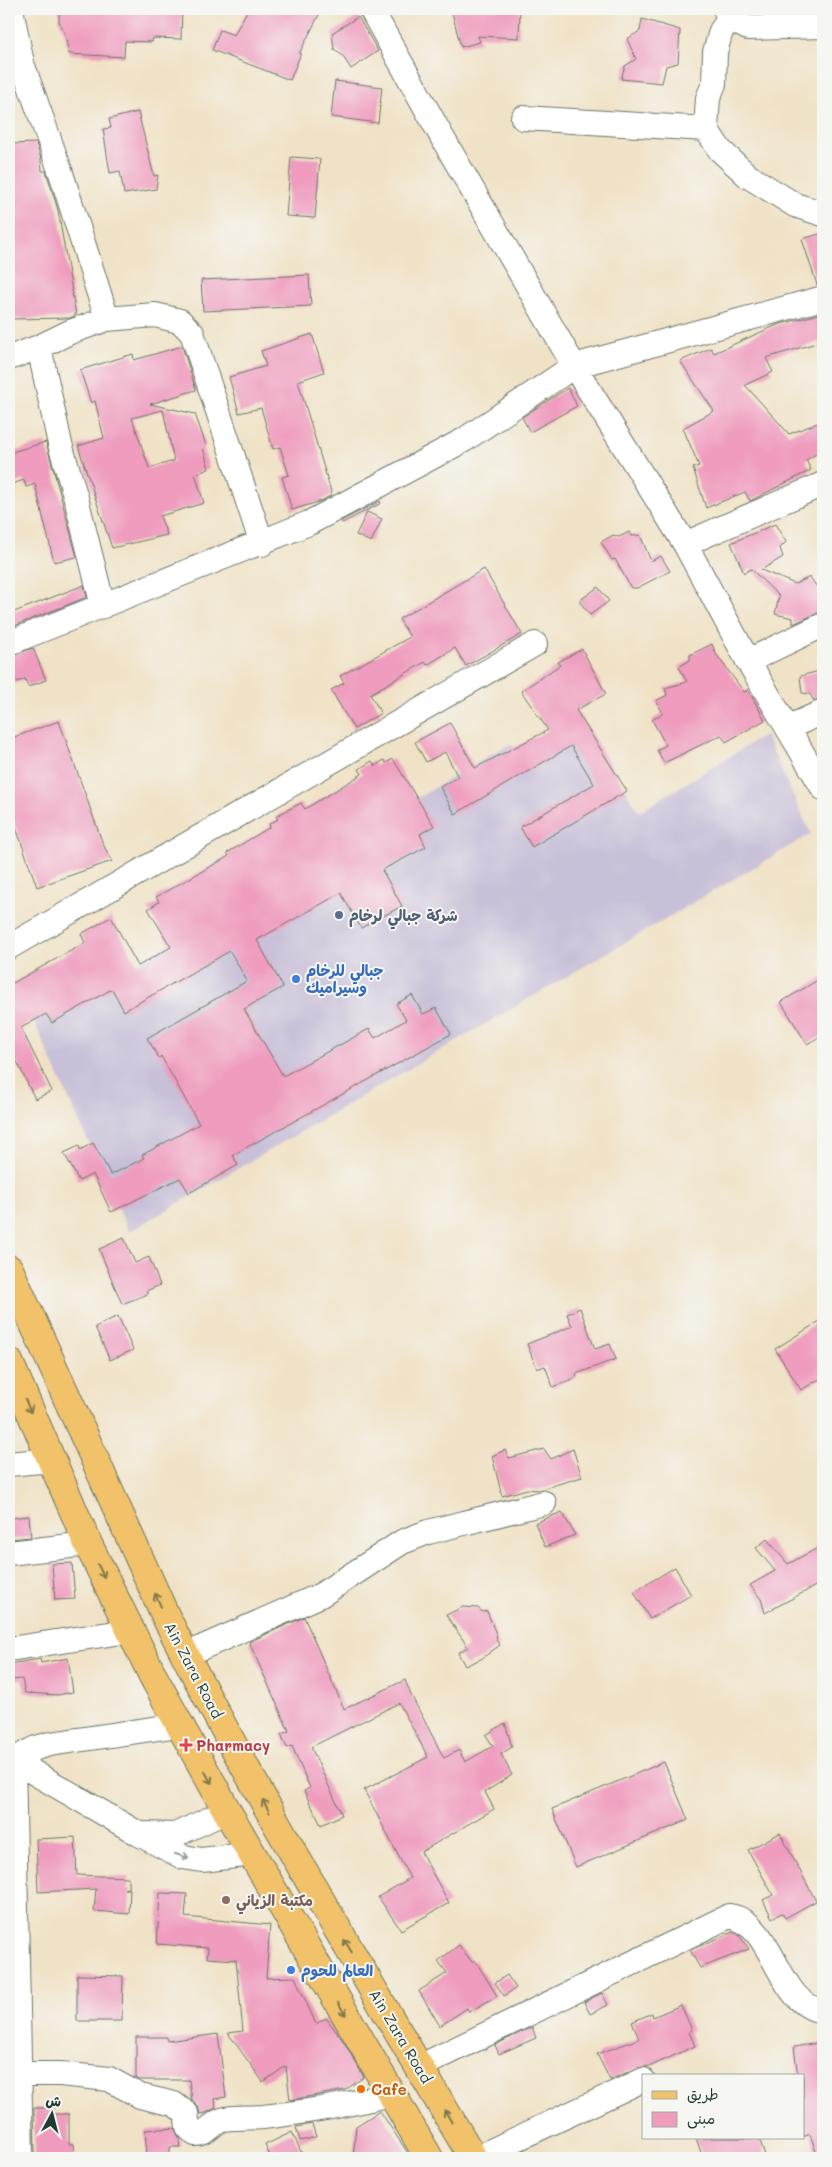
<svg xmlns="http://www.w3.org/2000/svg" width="832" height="2167" font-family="Mali,'Playpen Sans Arabic',sans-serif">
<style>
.industrial{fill:#c8bfd8}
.building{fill:#ef9cbf;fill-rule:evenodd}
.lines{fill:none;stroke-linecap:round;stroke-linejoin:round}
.minor-casing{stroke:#687767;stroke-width:26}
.major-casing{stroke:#687767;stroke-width:30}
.minor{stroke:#fff;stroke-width:24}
.major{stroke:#f2c26a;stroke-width:28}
.oneway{stroke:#7e794c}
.oneway2{stroke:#8f9e9a}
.service-dot{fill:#5c6f8a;stroke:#f6f6f2;stroke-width:2}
.shop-dot{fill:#3f7fe0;stroke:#f6f6f2;stroke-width:2}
.health-dot{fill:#e0444e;stroke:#f6f6f2;stroke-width:2}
.education-dot{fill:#8d6e63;stroke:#f6f6f2;stroke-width:2}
.food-dot{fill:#e8710a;stroke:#f6f6f2;stroke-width:2}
.labels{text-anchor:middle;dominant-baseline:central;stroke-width:4;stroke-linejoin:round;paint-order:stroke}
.service-label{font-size:15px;font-weight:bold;fill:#4e5e75;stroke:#f6f6f2;text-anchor:start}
.shop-label{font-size:15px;font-weight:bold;fill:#366cbe;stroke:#f6f6f2;text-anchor:start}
.street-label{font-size:15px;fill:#1f3d34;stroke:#f6f6f2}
.health-label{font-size:15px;font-weight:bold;fill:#be3a42;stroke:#f6f6f2;text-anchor:start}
.education-label{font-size:15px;font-weight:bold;fill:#785e54;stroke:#f6f6f2;text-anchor:start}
.food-label{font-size:15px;font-weight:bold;fill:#c56008;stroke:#f6f6f2;text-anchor:start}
</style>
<rect width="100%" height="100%" fill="#f6f6f2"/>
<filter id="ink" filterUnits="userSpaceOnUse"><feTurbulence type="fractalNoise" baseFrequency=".02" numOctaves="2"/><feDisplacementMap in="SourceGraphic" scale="10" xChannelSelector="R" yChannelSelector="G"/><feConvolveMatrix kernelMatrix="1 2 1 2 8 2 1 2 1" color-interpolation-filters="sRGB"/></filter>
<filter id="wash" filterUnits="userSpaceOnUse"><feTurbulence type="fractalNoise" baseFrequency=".0096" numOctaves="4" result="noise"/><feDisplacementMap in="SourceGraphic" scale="20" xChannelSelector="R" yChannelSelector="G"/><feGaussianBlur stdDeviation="1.12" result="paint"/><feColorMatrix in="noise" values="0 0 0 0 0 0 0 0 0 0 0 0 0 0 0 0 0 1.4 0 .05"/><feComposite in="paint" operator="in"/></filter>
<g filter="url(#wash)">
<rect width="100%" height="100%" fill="#f0e2c6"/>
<!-- industrial -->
<path class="industrial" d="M578,713L639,812L765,735L811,834L129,1232L31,1015L105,982L511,743L516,749Z"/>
<g id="blocks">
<!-- building -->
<path class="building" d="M59,9H182L181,39L153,38L152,42L125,41L124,57L69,54L65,34L59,21Z
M248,9H322L299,54L301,53L290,80L212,50L220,30L234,35Z
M451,9H520L519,38L478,36L480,42L461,47Z
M358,17L378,51L351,69L342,55L334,49L332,33Z
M642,19L680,30L678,63L666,66L662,83L621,79L625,66L636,59L627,39L640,31Z
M335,81L382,87L378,123L331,117Z
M138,112L154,176L158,175L156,189L124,194L120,171L110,173L103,129L111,128L109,119Z
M36,143L41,159L42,171H46L58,210L76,315L70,318L9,319V144Z
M291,157L320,159L315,218L286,216Z
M823,233V285H817L802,239Z
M309,275L311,306L203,311L201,280Z
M823,313V341L766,358L773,372L745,385L789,434L823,421V450L806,460L811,470L750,501L745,492L706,508L693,468L699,466L683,428L714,411L680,361L711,348L714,353L777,325Z
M312,334L324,372L298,381L332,495L321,501L292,510L282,477L289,475L280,447L273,449L261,408L239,413L229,377L266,366L261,351Z
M182,346L196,390L150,404L195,414L206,445L203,448L209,469L195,474L204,503L160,516L167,535L112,548L78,446L104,438L95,401L91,403L80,370L133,354L134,360ZM163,410L174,461L149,468L132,418Z
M568,388L577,406L530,432L522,417Z
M46,442L77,557L54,562L35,484L26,487L24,480L9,485V453Z
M380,501L381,503L342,523L341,521Z
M367,512L382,519L371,542L356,535Z
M775,524L786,542L780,548L783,557L761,570L795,584L810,577L823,596V611L793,624V618L775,614L779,596L751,569L744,573L731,543Z
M629,532L632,536L640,535L651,561L661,556L670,571L637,588H631L615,559L612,560L601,542L613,535L619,537Z
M484,569L522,634L466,666L455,648L427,665L425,662L370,694L381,713L354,729L331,690L344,683L340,676L410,637L399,619Z
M84,585L87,597L9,628V614Z
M598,587L609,601L590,615L579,601Z
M712,644L716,654L744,692L748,690L765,720L726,742L721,735L664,763L657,750L666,745L652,720L663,713L656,701L667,695L665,688L687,682L679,667L690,660V655Z
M33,648L46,680L28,687L25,679L9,685V656Z
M582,649L606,694L576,710L627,791L532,847L520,827L594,784L571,746L455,814L440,787L458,777L445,752L426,762L415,742L450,723L475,768L548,730L521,691L560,665L558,662Z
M823,670V698L814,701L810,694L802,693L800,676Z
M59,721L103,844L112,861L37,887L9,808V739Z
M393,759L434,826L420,834L426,847L382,870L402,906L361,928L341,893L257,940L283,987L244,1009L283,1076L369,1029L375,1038L406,1020L396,1004L412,995L423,1014L436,1008L451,1034L233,1155L238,1165L189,1193L180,1178L111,1212L93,1174L79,1181L64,1153L79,1146L80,1150L93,1143L111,1175L144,1158L142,1155L199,1124L161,1056L159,1058L147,1038L247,981L230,951L124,1011L112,989L52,1023L46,1014L21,1028L52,1091L35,1099L9,1045V985L85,943L81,934L111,917L138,966L171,947L148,909L159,902L156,897L229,856L227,853L270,827L269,824L278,819L276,816L301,803L305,809L362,774L359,769L372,761L375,766L384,760L386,763Z
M823,977V1035L807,1044L781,1002Z
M124,1238L135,1263L149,1257L160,1285L146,1291L148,1294L122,1304L99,1249Z
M580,1308L595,1349L610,1344L616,1359L576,1374L577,1377L553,1387L545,1366L537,1369L527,1344L572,1326L567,1314Z
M118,1316L133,1350L110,1360L95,1327Z
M823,1319V1377L801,1390L775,1349Z
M544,1449L551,1459L573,1449L582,1477L538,1490L527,1489L502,1496L492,1456L505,1450L509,1458Z
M562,1512L575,1535L545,1547L535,1523Z
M29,1516L31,1537L9,1539V1518Z
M767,1539L788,1564L823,1545V1582L765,1613L761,1599L750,1585L775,1571L756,1548Z
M72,1563L75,1599L55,1600L52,1564Z
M675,1567L691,1595L650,1619L634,1592Z
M463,1607L478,1608L482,1612L487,1611L497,1637L496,1640L500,1645L481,1659L465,1666L458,1653L468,1647L446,1615Z
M304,1617L344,1709L405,1680L411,1695L444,1758L459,1750L465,1762L493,1746L486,1735L505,1723L512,1747L501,1754L512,1775L485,1792L494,1809L421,1852L449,1903L401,1930L378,1897L410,1878L364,1790L428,1757L399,1703L311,1747L342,1815L321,1825L304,1791L310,1788L292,1746L287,1748L281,1734L289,1731L249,1642Z
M68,1658L73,1692L58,1695L25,1693L22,1679L9,1680V1664L40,1659L41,1663Z
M664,1762L688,1820L576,1867L552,1809Z
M780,1833L816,1901L785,1918L782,1913L772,1918L763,1900L773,1895L748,1850Z
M75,1837L77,1875L128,1877V1888L124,1889H130L129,1914L94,1911L96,1889L38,1892L36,1839Z
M160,1893L187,1894L185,1917L270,1925L266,1978L295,1977L316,2024L326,2018L344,2042L364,2077L345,2090L290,2100L286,2066L263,2082L228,2033L243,2031L236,1960L207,1958L208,1948L157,1944Z
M733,1932L739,1935L749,1949L700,1968L690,1950Z
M459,1945L472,1962L475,1960L497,1996L469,2012L467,2008L440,2026L419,1991L447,1973L438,1961Z
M77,1975L123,1976L122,2021H77Z
M507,1975L516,1988L504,1996L495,1983Z
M602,1993L608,2005L590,2014L584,2002Z
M681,2005L692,2030L689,2032L695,2046L651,2066L637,2068L610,2080L597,2054L639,2039L632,2022L652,2013L653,2017Z
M532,2027L536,2038L499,2054L495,2045Z
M218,2034L226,2097L215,2099L216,2108L206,2113L200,2114L198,2106L192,2100L189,2080H139L136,2078V2037H167V2041Z
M823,2042V2158H818L810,2134L803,2137V2075L798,2076L794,2047Z
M34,2108H53V2114H69V2144H74L75,2158H35Z
M380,2111L411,2158H353L356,2126Z
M312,2124L316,2137L300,2141L296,2127Z
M174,2128L180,2139L181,2147H170V2158H147L145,2130Z
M292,2132L304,2158H271L265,2145Z
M696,2138H759L766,2158H703Z"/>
</g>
</g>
<g filter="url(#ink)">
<use href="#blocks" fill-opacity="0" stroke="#687767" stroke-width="1"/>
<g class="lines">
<defs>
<path id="minor" d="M11,9L22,63L61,173L107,319
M371,9L442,137L574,366L685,544L748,661L823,788
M725,9L729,19L748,28L823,26
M729,19L721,31L715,52L714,84L708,98L706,129L720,150L748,176L795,205L823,214
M523,118L706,129
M9,358L39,347
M685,544L823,484
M103,606L76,498L60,444L39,347L70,332L107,319L155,315L180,321L192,333L262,544
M9,643L309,523L464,440L574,366L823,298
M748,661L823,625
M789,727L823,712
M9,947L535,644
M9,1464L51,1460
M9,1553L88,1544
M9,1649L129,1631
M185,1655L321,1595L402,1542L428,1532L544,1503
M9,1758L139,1834L183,1857L202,1860L252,1854
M143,1834L175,1835L227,1811
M419,2067L729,1916C775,1922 776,2005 823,2011
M20,2074H60L109,2079L140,2096L174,2104L186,2113L188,2127L195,2134C208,2135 213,2121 225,2119C237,2117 250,2118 263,2117C306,2112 349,2105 391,2094
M21,2158L13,1760L36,1748L50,1744L179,1725
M476,2158L643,2080"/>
<path id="major" d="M9,1269L165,1615C258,1801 367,1979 473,2158
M9,1362L88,1544L154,1678L227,1811L429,2158"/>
</defs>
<!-- minor casing -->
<use href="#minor" class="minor-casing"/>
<!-- major casing -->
<use href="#major" class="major-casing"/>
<!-- minor -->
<use href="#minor" class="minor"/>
<!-- major -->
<use href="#major" class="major"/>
</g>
<!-- one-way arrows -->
<defs><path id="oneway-shaft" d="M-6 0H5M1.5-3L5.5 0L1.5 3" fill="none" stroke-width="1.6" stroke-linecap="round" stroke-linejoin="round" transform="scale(1.25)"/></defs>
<g class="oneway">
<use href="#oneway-shaft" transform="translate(28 1406) rotate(67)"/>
<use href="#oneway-shaft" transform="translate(101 1571) rotate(64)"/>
<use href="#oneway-shaft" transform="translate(158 1600) rotate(-114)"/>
<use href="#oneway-shaft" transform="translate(208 1777) rotate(61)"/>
<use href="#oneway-shaft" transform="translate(266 1806) rotate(-118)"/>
<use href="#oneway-shaft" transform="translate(348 1946) rotate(-121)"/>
<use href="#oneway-shaft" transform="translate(342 2009) rotate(60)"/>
<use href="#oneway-shaft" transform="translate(448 2116) rotate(-120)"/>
</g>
<use class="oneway2" href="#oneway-shaft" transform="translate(182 1856) rotate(18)"/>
</g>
<!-- markers -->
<circle class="service-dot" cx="339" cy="915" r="5"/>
<g class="shop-dot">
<circle cx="296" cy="979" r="5"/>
<circle cx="291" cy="1970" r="5"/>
</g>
<path class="health-dot" d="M183.5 1737.5h5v5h5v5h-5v5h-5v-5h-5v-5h5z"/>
<circle class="education-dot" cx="226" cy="1900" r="5"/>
<circle class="food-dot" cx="361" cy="2089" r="5"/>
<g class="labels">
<!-- service labels -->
<g class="service-label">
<text x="349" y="915">شركة جبالي لرخام</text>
</g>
<!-- shop labels -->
<g class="shop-label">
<text x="306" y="970">جبالي للرخام<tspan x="306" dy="17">وسيراميك</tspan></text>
<text x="301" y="1970">العالم للحوم</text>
</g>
<!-- street labels -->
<g class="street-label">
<text transform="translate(194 1670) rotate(62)">Ain Zara Road</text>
<text transform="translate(401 2036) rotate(59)">Ain Zara Road</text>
</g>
<!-- health labels -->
<g class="health-label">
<text x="196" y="1745">Pharmacy</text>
</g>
<!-- education labels -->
<g class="education-label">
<text x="236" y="1900">مكتبة الزياني</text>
</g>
<!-- food labels -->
<g class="food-label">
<text x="371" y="2089">Cafe</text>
</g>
</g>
<!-- margin -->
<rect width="832" height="2167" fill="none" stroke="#f6f6f2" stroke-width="30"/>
<!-- legend -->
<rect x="642" y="2074" width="162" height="65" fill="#f6f6f2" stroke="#a0aca6"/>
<rect x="652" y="2091" width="25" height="8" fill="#f2c26a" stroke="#a0aca6"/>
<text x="687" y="2100" font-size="15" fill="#1f3d34">طريق</text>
<rect x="652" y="2112" width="25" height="15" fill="#ef9cbf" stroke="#a0aca6"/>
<text x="687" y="2124" font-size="15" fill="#1f3d34">مبنى</text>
<!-- north arrow -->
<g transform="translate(52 2114) rotate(7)" stroke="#f6f6f2" stroke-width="4" paint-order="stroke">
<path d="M0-4L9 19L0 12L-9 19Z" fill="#1f3d34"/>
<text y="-8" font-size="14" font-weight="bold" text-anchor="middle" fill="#1f3d34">ش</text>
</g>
</svg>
